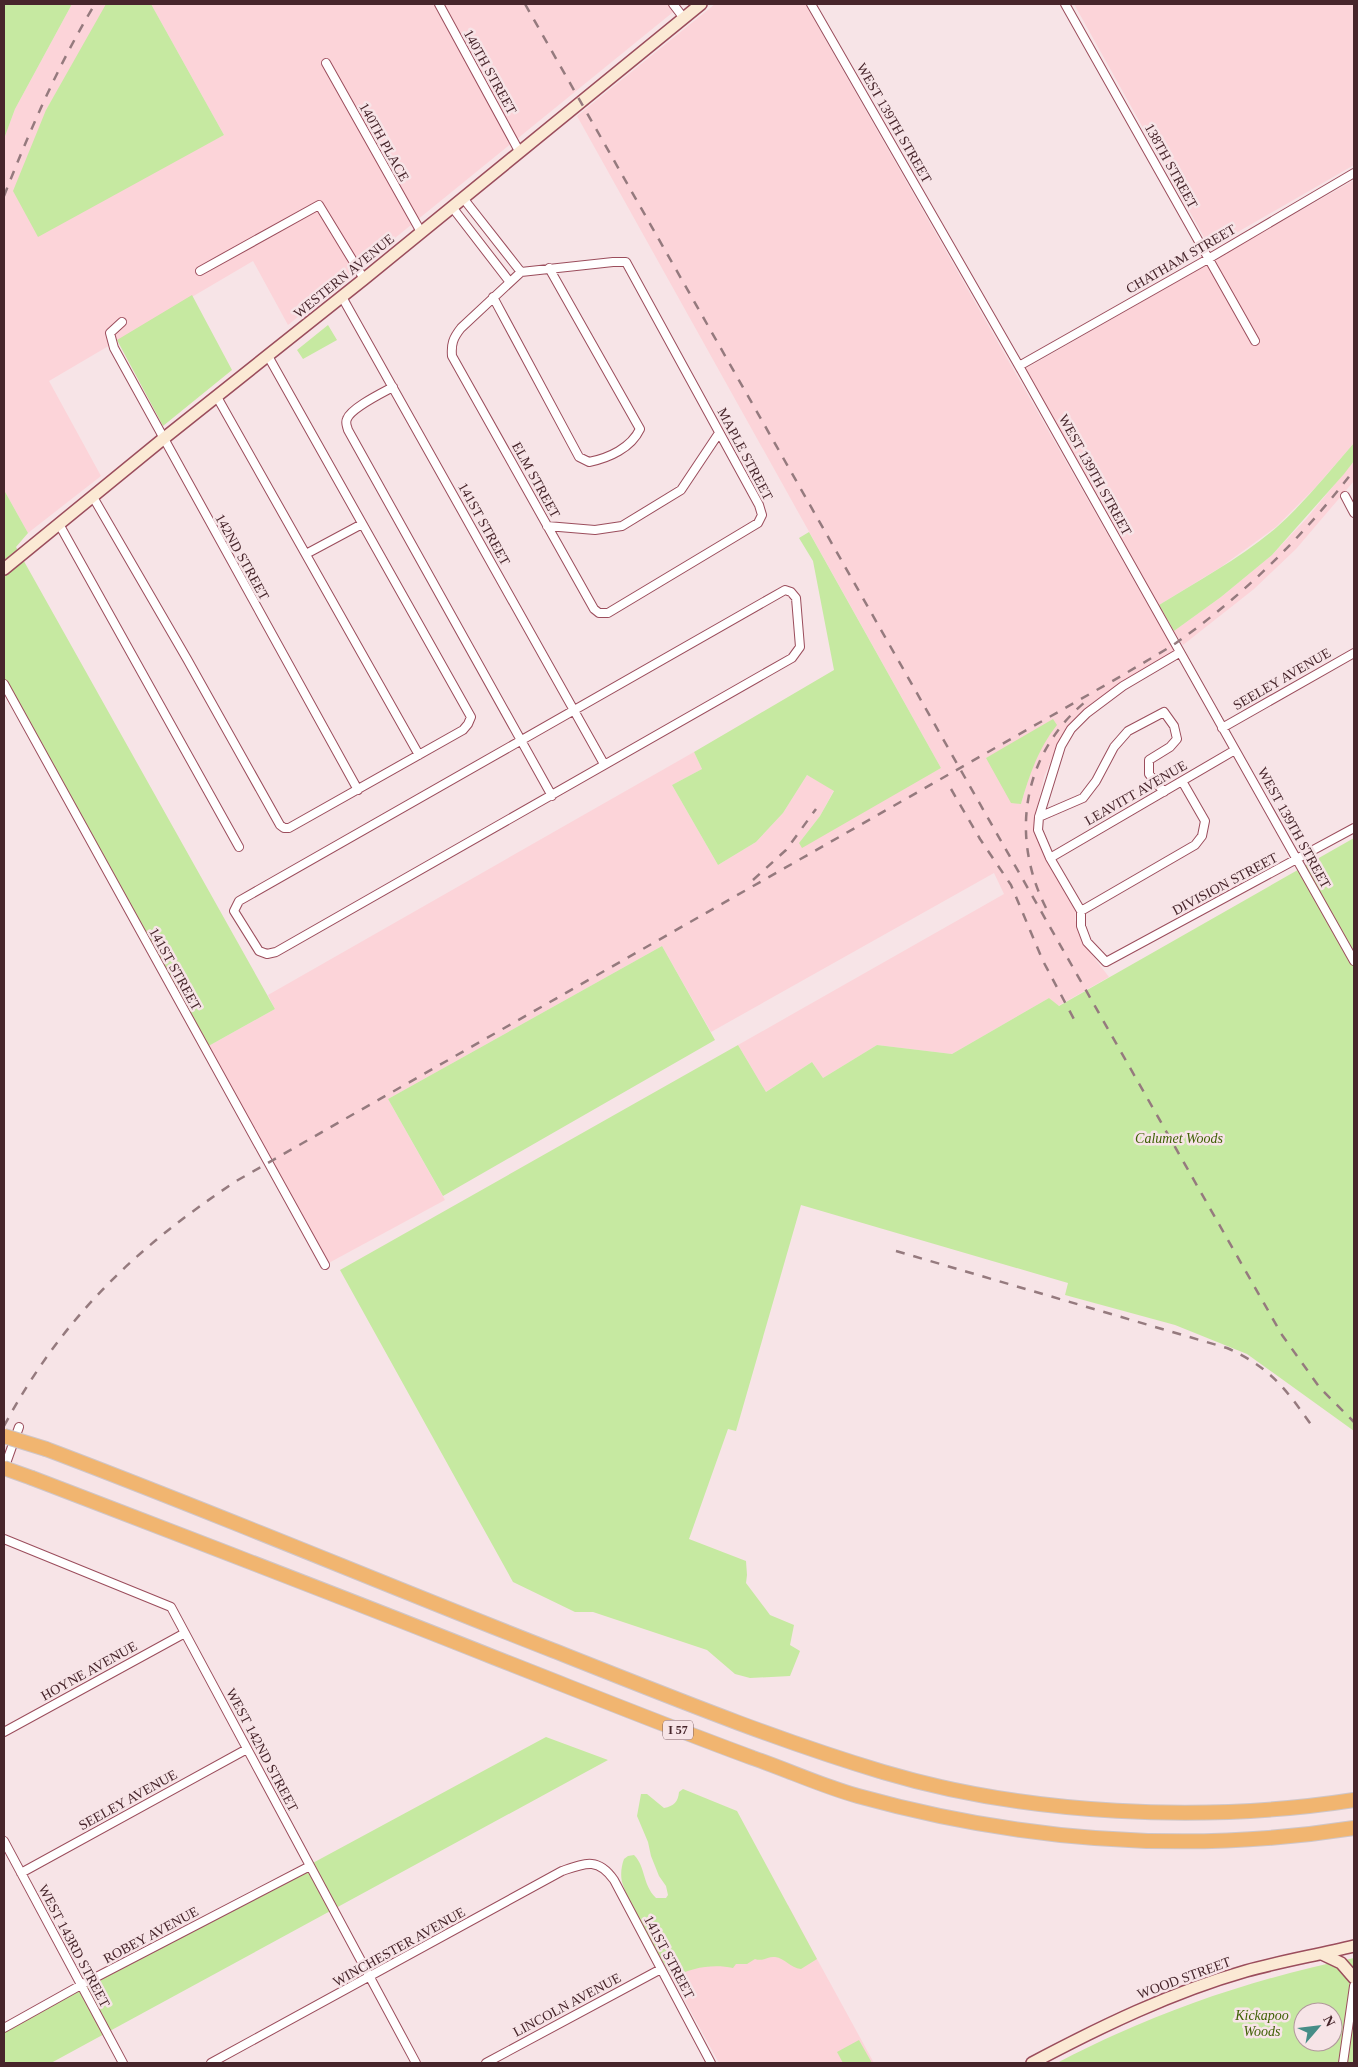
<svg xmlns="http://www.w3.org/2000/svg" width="1358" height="2067" font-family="'Times New Roman',serif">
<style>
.built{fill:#fcd4d9;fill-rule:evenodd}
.green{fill:#c6e9a1;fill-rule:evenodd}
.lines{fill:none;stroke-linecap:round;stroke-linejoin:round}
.street-casing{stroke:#9b4d5c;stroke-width:10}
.secondary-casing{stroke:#9b4d5c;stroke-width:14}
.highway-casing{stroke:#cfc6c8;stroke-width:16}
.street{stroke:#fff;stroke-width:8}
.secondary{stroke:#fbe9d4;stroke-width:11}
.highway{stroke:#f1b570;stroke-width:14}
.rail{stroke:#957a7e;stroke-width:2.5;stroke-dasharray:9 9;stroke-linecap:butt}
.highway-bridge-casing{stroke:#cfc6c8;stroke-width:16;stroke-linecap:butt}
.highway-bridge{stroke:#f1b570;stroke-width:14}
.labels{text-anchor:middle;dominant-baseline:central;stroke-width:5;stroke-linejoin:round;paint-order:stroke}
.shield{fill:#f7e4e7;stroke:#7c5e63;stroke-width:1}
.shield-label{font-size:12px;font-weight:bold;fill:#47252b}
.street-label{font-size:14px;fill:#47252b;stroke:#f7e4e7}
.park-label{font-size:14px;font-style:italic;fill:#406106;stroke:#f7e4e7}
</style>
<rect width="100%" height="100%" fill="#f7e4e7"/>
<!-- built -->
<path class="built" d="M72,4H108L46,110L174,161L224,135L151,4H683L288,325L253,261L49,381L101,476L28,533L4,490V139L15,109Z
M715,4H805L1174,651L1119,684L1080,714L1058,744L1044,777L1035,817L1038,839L1076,908L1075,920L1092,955L1109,977L1058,1006L1049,998L952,1054L877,1045L823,1078L812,1062L766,1092L738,1045L1004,894L994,873L711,1032L662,946L388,1099L445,1200L325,1265L205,1048L275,1009L268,995L694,752L702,769L672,785L718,865L756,842L783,813L807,775L834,790L820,816L799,843L941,768L577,116ZM1056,725L1044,741L1031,771L1021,804L986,758Z
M1074,4H1352L1354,6V165L1210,248Z
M1354,180V443L1314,489L1276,527L1221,567L1159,605L1025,369Z
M1354,461V481L1296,549L1254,589L1183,645L1174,631L1221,597L1272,555L1307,518Z
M788,1905L817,1959L874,2063H719L668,1970Z"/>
<!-- green -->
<path class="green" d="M4,4H72L15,109L4,139Z
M106,4H151L224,135L38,237L13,191L46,110Z
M192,295L232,370L163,426L117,340Z
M328,325L337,340L303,359L297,350Z
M1354,443V461L1344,474L1272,555L1221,597L1174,631L1159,605C1198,581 1242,557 1277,527C1305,502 1329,472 1354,443Z
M4,490L28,533L16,547L275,1009L205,1048L4,684Z
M809,532L941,768L802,848L799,843L820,816L834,791L807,775L783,813L756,842L718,865L672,785L702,769L694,752L834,670L813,561L799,538Z
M1053,719L1057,725C1038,749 1029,776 1021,804L1011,803L986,758Z
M1354,838V1431L1247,1354L1175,1325L1065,1295L1068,1283L801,1205L736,1431L728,1429L689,1539L746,1561L747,1575L746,1583L770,1615L794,1625L790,1645L800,1651L790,1676L750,1678L735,1674L707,1650L593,1612H575L513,1582L340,1270L738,1045L766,1092L812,1062L823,1078L877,1045L952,1054L1049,998L1059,1006Z
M662,946L715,1040L443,1196L388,1099Z
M546,1737L608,1760L51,2063H4V2030Z
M683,1789L737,1811L817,1959L801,1969C790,1968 785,1958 775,1957C768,1956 763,1962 755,1959L747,1964H736L733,1968C714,1964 691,1967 673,1978C657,1952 632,1913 623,1885C620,1877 621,1867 624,1859L628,1856L634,1855C646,1867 642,1884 656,1898H666L668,1895L666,1886L659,1876L651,1856L648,1842L637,1816L641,1794H647L664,1808C674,1806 678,1802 679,1792Z
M1354,1958V2063H1057C1150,2014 1251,1979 1354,1958ZM1303,2012H1333V2042H1303Z
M859,2040L872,2063H843L837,2052Z"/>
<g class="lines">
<defs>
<path id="street" d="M439,4L519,151
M673,4L683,17
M811,4L1019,366L1354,961
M1065,4L1255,341
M326,63L421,232
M463,198L521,272
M452,207L509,281
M613,262H626L759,505L762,515L758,523L608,613H599L594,609L452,356C451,344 453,338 461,328L521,272Z
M200,271L319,205L364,279
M342,297L604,764
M493,297L579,457L589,462C609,458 631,448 640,429L549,268
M122,322L110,333L114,348L358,790
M1019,366L1208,259L1354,173
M393,387C382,393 351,408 347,419C345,423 347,426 348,430L552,796
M217,397L419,755
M1345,496L1354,513
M93,497L187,659L280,825L284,828H289L463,730L468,724L471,717L268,356
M59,524L239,847
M547,526L595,530L622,526L681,490L719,433
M306,554L362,524
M785,590L791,592L796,598L800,647L792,658C619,755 448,855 276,952L267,954L259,951L234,911L239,901Z
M1179,653L1123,686L1087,713L1071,729L1061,746L1039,817L1038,830L1050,858L1081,911V926L1087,942L1106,962L1354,828
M4,684L325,1265
M1222,728L1354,653
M1039,817L1083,798L1096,781L1114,747L1128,731L1164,712L1174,726L1177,739L1170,747L1149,760V774L1164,792
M1050,858L1235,750
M1081,911L1195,845L1202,836L1205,821L1182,781
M4,1469L19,1427
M4,1539L171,1607L416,2063
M4,1732L185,1633
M4,1841L123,2063
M21,1873L247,1749
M4,2028L81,1985L310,1866
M211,2063L562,1871C585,1863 598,1857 614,1880L711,2063
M486,2063L661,1969
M1343,2063L1354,1986"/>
<path id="secondary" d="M4,569L163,439L364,279L701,4
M1322,1954L1341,1963L1354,1978
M1032,2063C1100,2027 1172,1992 1246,1971C1282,1961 1318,1955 1354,1946"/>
<path id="highway" d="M46,1449C216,1513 383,1584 552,1650C661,1693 770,1738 883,1772C1027,1815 1205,1823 1354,1800
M32,1478C186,1537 340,1596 493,1657C580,1691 666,1726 753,1758C788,1770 822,1786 858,1796C1020,1841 1187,1854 1354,1828"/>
</defs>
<!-- street casing -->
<use href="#street" class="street-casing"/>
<!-- secondary casing -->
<use href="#secondary" class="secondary-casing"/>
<!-- highway casing -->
<use href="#highway" class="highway-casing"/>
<!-- street -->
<use href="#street" class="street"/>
<!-- secondary -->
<use href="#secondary" class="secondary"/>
<!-- highway -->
<use href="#highway" class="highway"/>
<!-- rail -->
<path class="rail" d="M525,4L1282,1335L1320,1388L1354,1422
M4,196C30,130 58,65 95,4
M951,789L980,839L1011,885L1043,961L1076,1023
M753,880L786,850L816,809
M1046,908C1010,837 1022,755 1085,702
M896,1251L1227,1348C1271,1368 1285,1388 1312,1426
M4,1426C62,1318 136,1247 238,1180L1123,675C1141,664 1159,654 1176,643C1244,595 1304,536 1354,470"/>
<defs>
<path id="highway-bridge" d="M4,1436L46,1449
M4,1468L32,1478"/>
</defs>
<!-- highway-bridge casing -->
<use href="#highway-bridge" class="highway-bridge-casing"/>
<!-- highway-bridge -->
<use href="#highway-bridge" class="highway-bridge"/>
</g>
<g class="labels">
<!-- shield labels -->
<rect class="shield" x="663" y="1720.5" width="30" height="19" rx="4"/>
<g class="shield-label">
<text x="678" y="1730">I 57</text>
</g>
<!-- street labels -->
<g class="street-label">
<text transform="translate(490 72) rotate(61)">140TH STREET</text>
<text transform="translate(894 123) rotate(60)">WEST 139TH STREET</text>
<text transform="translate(384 142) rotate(61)">140TH PLACE</text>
<text transform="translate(1171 166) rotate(61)">138TH STREET</text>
<text transform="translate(1181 259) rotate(-30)">CHATHAM STREET</text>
<text transform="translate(344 276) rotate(-39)">WESTERN AVENUE</text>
<text transform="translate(745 454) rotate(62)">MAPLE STREET</text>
<text transform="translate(1095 475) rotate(61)">WEST 139TH STREET</text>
<text transform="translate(536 480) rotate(61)">ELM STREET</text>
<text transform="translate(484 524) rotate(61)">141ST STREET</text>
<text transform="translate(242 557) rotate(61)">142ND STREET</text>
<text transform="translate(1282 679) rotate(-30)">SEELEY AVENUE</text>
<text transform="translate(1136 793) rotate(-30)">LEAVITT AVENUE</text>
<text transform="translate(1294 828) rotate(61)">WEST 139TH STREET</text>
<text transform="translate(1225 884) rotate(-28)">DIVISION STREET</text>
<text transform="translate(175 969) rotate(61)">141ST STREET</text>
<text transform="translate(89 1671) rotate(-29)">HOYNE AVENUE</text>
<text transform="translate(262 1750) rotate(62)">WEST 142ND STREET</text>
<text transform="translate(128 1800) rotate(-29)">SEELEY AVENUE</text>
<text transform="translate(151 1935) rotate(-28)">ROBEY AVENUE</text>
<text transform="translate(74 1946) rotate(62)">WEST 143RD STREET</text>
<text transform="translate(399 1947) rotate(-29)">WINCHESTER AVENUE</text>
<text transform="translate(669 1957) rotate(62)">141ST STREET</text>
<text transform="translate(1184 1978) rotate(-20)">WOOD STREET</text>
<text transform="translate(567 2005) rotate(-28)">LINCOLN AVENUE</text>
</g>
<!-- park labels -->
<g class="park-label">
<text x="1179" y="1138">Calumet Woods</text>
<text x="1262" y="2015">Kickapoo<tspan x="1262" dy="16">Woods</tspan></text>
</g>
</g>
<!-- border -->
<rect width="1358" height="2067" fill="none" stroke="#47252b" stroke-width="10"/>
<!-- north arrow -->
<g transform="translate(1318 2027) rotate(62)"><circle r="24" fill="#f7e4e7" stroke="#b1989c"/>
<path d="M0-4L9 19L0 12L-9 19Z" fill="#468d87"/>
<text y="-8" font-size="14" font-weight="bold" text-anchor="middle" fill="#47252b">N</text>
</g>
</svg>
